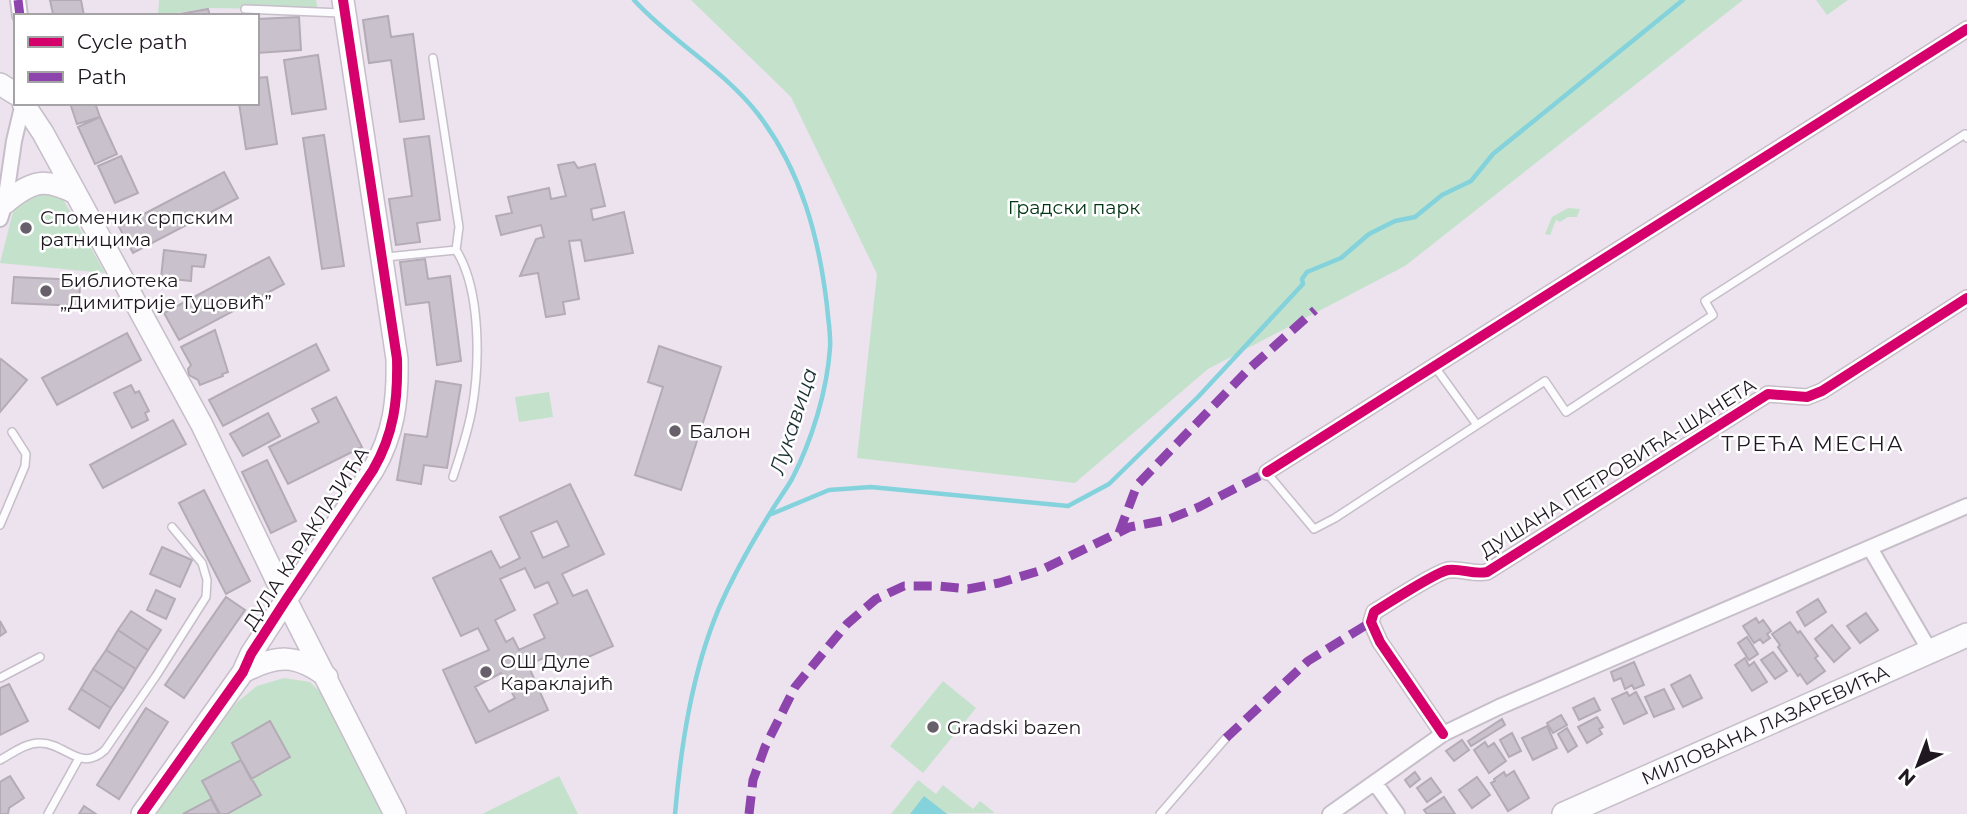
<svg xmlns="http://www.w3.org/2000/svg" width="1967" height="814" font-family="Montserrat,sans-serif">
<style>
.green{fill:#c4e2cb}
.water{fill:#83d2dc}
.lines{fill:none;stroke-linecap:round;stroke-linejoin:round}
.stream{stroke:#83d2dc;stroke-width:4.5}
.building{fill:#c9c1cb;stroke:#b3abb5;stroke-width:2;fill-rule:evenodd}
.lane-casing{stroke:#c6bec9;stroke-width:10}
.street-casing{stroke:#c6bec9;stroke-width:18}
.secondary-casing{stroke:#c6bec9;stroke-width:24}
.primary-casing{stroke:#c6bec9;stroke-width:26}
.lane{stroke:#fcfbfd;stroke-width:7}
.street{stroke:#fcfbfd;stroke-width:14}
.secondary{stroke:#fcfbfd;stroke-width:21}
.primary{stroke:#fcfbfd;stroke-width:23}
.quiet{stroke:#8e44ad;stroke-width:9;stroke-dasharray:18 9;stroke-linecap:butt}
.cycleway-casing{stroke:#fff;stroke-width:15}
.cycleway{stroke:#d6006c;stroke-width:10}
.poi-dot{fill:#675f69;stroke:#fff;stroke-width:2.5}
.labels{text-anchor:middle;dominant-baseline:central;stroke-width:5;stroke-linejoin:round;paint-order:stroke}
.park-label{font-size:19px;fill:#013512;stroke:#fff}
.poi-label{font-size:19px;fill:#1f1821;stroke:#fff;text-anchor:start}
.street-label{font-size:19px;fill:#1f1821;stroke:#fff}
.water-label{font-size:21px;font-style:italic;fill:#1c3133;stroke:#fff}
.neighbourhood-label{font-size:21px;letter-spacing:2px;fill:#1f1821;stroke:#fff}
</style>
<rect width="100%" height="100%" fill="#ece3ef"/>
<!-- green -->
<path class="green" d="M159,0H316L318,10L208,8L158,16Z
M691,0H1743L1405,266L1208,369L1075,483L857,458L877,274L791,97Z
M1816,0H1848L1827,15Z
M31,192H53L64,201L105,273L0,263L14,208Z
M1568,208L1580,209L1577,217H1568L1560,222L1556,220L1550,235L1545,234L1552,217Z
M549,392L553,417L519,422L515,397Z
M284,678L310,682L331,703L386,814H156L235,704L257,686Z
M943,681L976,708L923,773L890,746Z
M559,776L578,814H482Z
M918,780L936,794L943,785L973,809L980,801L995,813L891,814Z"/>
<!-- water -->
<path class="water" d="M924,796L947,814H910Z"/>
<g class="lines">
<!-- stream -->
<path class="stream" d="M634,0C672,42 723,69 758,114C801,170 819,237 827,306C828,319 831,334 830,348C827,391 812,440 792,479C785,491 776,503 769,515C751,544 733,576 719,608C692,672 681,745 675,814
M769,515L829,490L871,487L1068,506L1109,484L1198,397L1303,284L1302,279L1307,272L1341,258L1369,234L1395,221L1415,217L1442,195L1471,181L1493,154L1683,0"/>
</g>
<!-- building -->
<path class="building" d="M50,0H81L84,16H48L53,14Z
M208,9L210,16H170L180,14Z
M388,16L391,37L413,34L424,119L400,122L391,60L369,63L363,20Z
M299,17L301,50L257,53V19Z
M318,55L326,109L292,114L284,60Z
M267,77L277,144L246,149L239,103H257V78Z
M70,103H95L100,117L77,124Z
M100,117L117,154L95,164L78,127Z
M324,135L344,266L322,269L303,138Z
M429,136L440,220L417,223L420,242L396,245L389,199L412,196L404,139Z
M121,156L138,193L115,203L98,166Z
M574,162L578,168L595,164L605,206L591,209L593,220L624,212L633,253L585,261L581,240L569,241L579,299L563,302L565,314L546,317L538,273L520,276L536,239L544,237L541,225L501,235L496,216L512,213L508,197L549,188L551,199L566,196L558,165Z
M224,172L238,198L133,253L119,227Z
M164,250L206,255L204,267L192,266L191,281L161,278Z
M269,257L284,284L179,340L164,313Z
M425,259L428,279L450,276L461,361L437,365L429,302L406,305L400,262Z
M14,277L80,280L79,306L12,303Z
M215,330L228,372L222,374L223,376L200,385L198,380L189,375L188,369L191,365L181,347Z
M127,333L141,360L57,405L42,378Z
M316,344L329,370L223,426L209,400Z
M659,346L721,367L681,490L635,475L663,387L648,382Z
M1,359L27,380L0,412V361Z
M436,381L461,385L447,468L424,465L421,484L397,480L405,434L427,437Z
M131,385L135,393L139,391L149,411L145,413L148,420L132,428L114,393Z
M336,397L362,447L288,484L269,447L319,422L312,409Z
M268,413L280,436L243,456L230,434Z
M173,420L186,444L103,488L90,465Z
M267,460L296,521L271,533L242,472Z
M570,484L604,554L562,574L573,596L587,590L613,646L557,671L550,655L528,665L548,710L476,743L443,670L489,650L478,628L461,636L433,578L491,551L500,568L520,558L500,517ZM557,521L569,546L543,558L531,532ZM525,568L535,588L548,582L558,603L534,615L545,638L519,650L513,638L506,642L495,620L515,610L500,579ZM501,673L515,698L489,712L475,687Z
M204,490L250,581L226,594L179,503Z
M162,547L192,560L180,587L150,574Z
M156,590L175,599L166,619L147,610Z
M226,597L245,610L184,698L165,685Z
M1818,599L1826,612L1805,626L1797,612Z
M131,611L161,630L148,650L118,630Z
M1866,613L1878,630L1860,643L1847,626Z
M1756,618L1759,623L1763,620L1771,631L1767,634L1770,638L1763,643L1760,639L1754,643L1743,626Z
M0,621L6,632L0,636Z
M1790,622L1798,633L1800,631L1818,656L1815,658L1825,671L1807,684L1800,674L1798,676L1778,647L1780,645L1772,634Z
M1832,625L1850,648L1834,662L1815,639Z
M118,630L148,650L136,669L106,650Z
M1747,637L1758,654L1749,660L1738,643Z
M106,650L136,669L124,689L93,669Z
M1773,652L1787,671L1775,679L1761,660Z
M1745,658L1749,666L1754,662L1767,682L1752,691L1735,665Z
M1634,662L1644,685L1634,689L1632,685L1625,689L1621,678L1614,681L1611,672Z
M93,669L124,689L111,708L81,689Z
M1690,675L1702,698L1683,707L1671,685Z
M9,684L28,721L0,735V688Z
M81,689L111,708L99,728L69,709Z
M1664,689L1674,709L1654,717L1645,697Z
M1627,692L1629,696L1636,692L1647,713L1624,724L1612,699Z
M1594,698L1600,710L1579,720L1573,708Z
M146,708L168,722L119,799L97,785Z
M1561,715L1567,725L1553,733L1547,723Z
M1597,717L1603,727L1599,729L1602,734L1587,743L1578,727Z
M1502,719L1505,725L1471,746L1468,741Z
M270,721L290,757L251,779L232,743Z
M1547,726L1557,748L1533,760L1522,738Z
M1567,728L1577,746L1568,752L1558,734Z
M1512,733L1521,751L1509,757L1500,740Z
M1462,740L1469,750L1454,761L1446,751Z
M1485,742L1488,747L1494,743L1506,761L1489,773L1474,750Z
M241,760L261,795L227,814H220L202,781Z
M1514,771L1529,798L1508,811L1491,783L1495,781L1494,779L1504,772L1506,776Z
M1415,772L1420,779L1410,787L1405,780Z
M10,776L24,798L9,808L8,814H0V782Z
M1477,777L1490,795L1472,808L1459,790Z
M1431,778L1441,792L1427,802L1417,788Z
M1444,797L1455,814H1427L1424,810Z
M211,799L219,814H183Z
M84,806L96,814H79Z"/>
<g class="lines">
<defs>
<path id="lane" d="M245,9L341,13
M433,58L459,227L456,250
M386,257L456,250C481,289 480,364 472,409C468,432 460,455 453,477
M1477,425L1545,381L1566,412L1713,315L1705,301L1965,134L1967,138
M1267,473L1314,529L1335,518L1477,425L1435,367
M0,525L25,466L26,454L12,432
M0,678L40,657
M0,760C13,753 25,743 40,743C66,743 80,773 105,750L156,676L206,597L207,580L202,563L172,527
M48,814L79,758
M1160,814L1226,738"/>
<path id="street" d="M18,0L20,16
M0,219L5,203L14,141L23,103
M1267,472L1967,29
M1870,548L1930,651
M1443,734L1380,642L1371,622L1374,612C1389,603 1434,573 1448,570C1461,568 1473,575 1487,572L1768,394L1807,397L1822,391L1967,298
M1375,783L1397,814
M1330,814L1443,734L1499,707L1967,506"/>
<path id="secondary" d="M0,84L16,94
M23,103L43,133L202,425L286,600L395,814
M5,203C32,181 44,177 75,193
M243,672C276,655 296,653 327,677
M142,814L243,672L251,654L286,600L373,470C394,434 398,400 397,359L343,0"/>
<g id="primary">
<path id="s1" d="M1564,814L1967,635"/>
</g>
</defs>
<!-- lane casing -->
<use href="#lane" class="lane-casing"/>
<!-- street casing -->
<use href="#street" class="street-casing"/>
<!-- secondary casing -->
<use href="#secondary" class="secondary-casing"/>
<!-- primary casing -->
<use href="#primary" class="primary-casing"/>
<!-- lane -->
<use href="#lane" class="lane"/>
<!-- street -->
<use href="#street" class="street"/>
<!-- secondary -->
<use href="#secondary" class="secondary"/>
<!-- primary -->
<use href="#primary" class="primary"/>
<!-- quiet -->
<path class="quiet" d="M18,0L20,16
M1119,533L1137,485L1249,369L1315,310
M1226,738L1308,661L1371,622
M749,814L753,780L765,747L795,687L847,624L876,599L904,586H938L968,589L999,583L1039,571L1130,527L1167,520L1199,507L1267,472"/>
<defs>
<path id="cycleway" d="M1267,472L1967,29
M1443,734L1380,642L1371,622L1374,612C1389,603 1434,573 1448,570C1461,568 1473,575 1487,572L1768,394L1807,397L1822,391L1967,298
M142,814L243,672L251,654L286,600L373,470C394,434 398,400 397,359L343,0"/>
</defs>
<!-- cycleway casing -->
<use href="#cycleway" class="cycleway-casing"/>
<!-- cycleway -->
<use href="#cycleway" class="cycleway"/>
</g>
<!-- markers -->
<g class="poi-dot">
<circle cx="26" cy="228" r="7"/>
<circle cx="46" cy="291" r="7"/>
<circle cx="675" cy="431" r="7"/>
<circle cx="486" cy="672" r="7"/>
<circle cx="933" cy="727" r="7"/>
</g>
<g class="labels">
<!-- park labels -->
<g class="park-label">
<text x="1074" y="207">Градски парк</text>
</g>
<!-- poi labels -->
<g class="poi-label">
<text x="40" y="217">Споменик српским<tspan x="40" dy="22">ратницима</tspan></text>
<text x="60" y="280">Библиотека<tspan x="60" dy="22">„Димитрије Туцовић”</tspan></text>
<text x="689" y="431">Балон</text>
<text x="500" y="661">ОШ Дуле<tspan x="500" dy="22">Караклајић</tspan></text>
<text x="947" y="727">Gradski bazen</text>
</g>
<!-- street labels -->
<g class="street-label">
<text transform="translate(1618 468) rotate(-32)">ДУШАНА ПЕТРОВИЋА-ШАНЕТА</text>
<text transform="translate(306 538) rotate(-57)">ДУЛА КАРАКЛАЈИЋА</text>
<text stroke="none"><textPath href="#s1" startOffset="220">МИЛОВАНА ЛАЗАРЕВИЋА</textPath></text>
</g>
<!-- water labels -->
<g class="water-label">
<text transform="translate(793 421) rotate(-72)">Лукавица</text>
</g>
<!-- neighbourhood labels -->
<g class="neighbourhood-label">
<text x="1813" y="443">ТРЕЋА МЕСНА</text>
</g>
</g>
<!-- legend -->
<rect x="14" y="14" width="245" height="91" fill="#ffffff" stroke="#a5a3a6" stroke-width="2"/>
<rect x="28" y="37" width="35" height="10" fill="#d6006c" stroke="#a5a3a6" stroke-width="2"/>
<text x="77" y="49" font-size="21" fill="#1f1821">Cycle path</text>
<rect x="28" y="72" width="35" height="10" fill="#8e44ad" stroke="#a5a3a6" stroke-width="2"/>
<text x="77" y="84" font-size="21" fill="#1f1821">Path</text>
<!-- north arrow -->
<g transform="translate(1918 765) rotate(222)" stroke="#ffffff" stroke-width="5" paint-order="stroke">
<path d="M0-5L12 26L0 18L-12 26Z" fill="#1f1821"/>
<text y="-10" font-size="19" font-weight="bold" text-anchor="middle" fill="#1f1821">N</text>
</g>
</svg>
